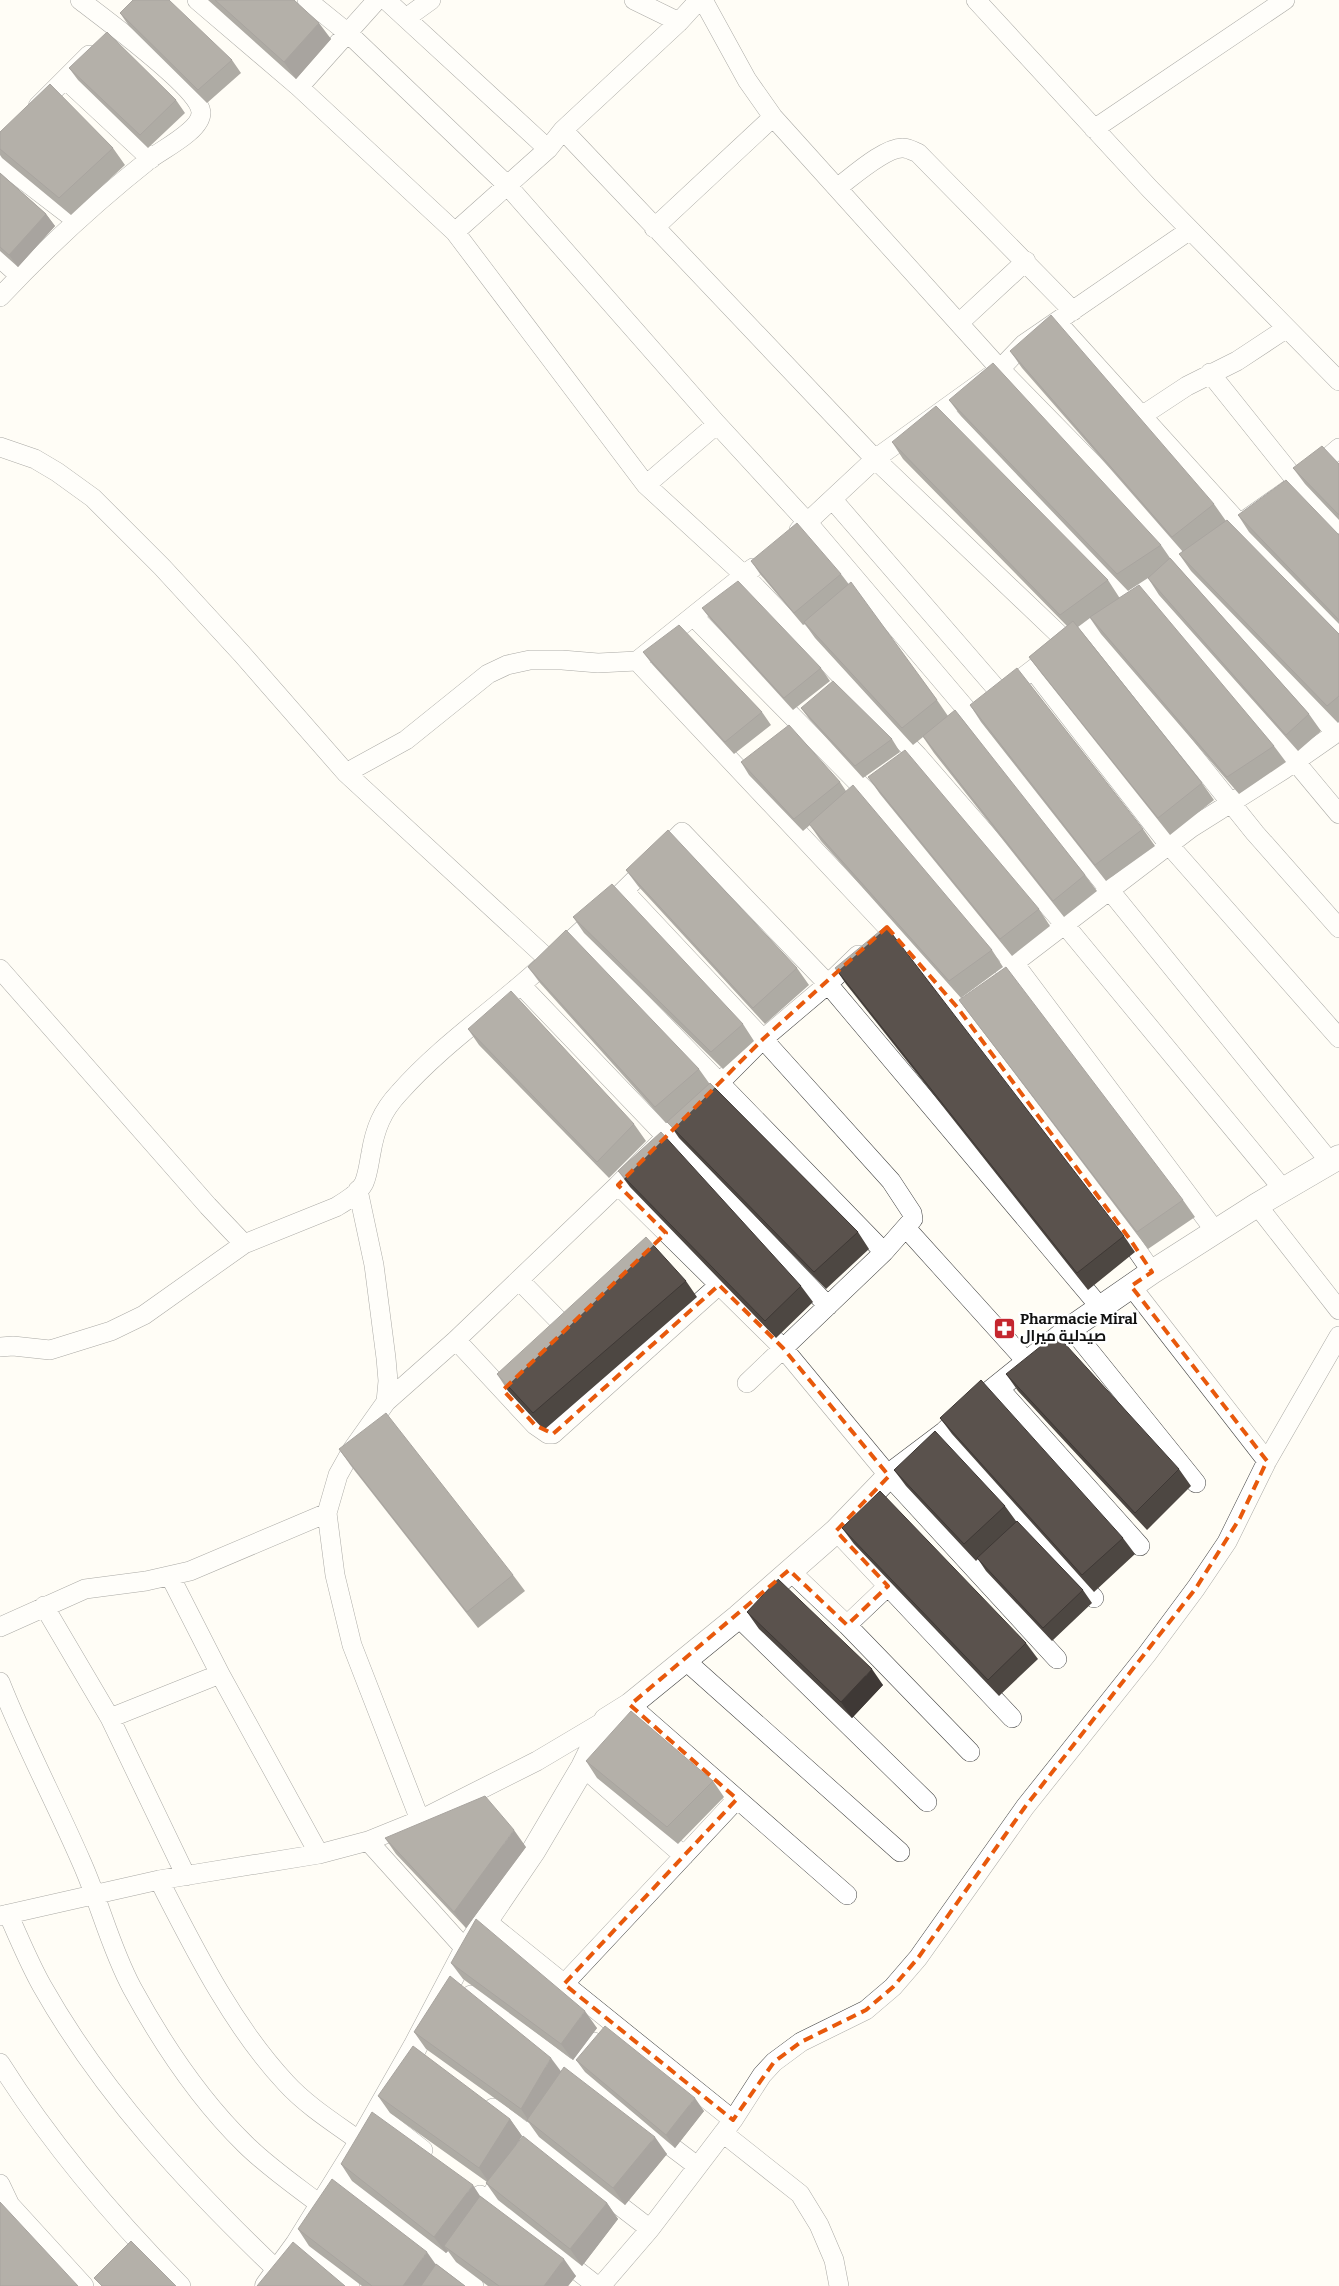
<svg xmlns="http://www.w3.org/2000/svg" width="1339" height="2286" font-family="Bitter,Cairo,serif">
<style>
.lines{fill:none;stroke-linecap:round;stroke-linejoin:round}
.minor-casing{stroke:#444;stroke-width:20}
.tertiary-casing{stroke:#444;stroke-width:25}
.minor{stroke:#fff;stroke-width:19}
.tertiary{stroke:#fff;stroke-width:24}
.wall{fill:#4d4742}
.shaded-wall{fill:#3f3936}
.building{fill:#5a524d;stroke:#3f3936}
.marked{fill:none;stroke:#e8590c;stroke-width:4;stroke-dasharray:10 6;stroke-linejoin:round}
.labels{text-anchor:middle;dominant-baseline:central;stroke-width:5;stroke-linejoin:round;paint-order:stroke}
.poi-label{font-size:15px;font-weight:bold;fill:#111;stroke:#fff;text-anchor:start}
</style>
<rect width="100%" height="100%" fill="#fffdf5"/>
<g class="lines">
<defs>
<path id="minor" d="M197,0L299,87L455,232L646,485L744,575L918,756L1065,925L1283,1189
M307,0L349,34L507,185L717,424L808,523L972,716L1013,771L1330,1162
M386,0L548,149
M634,0L679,22
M703,0L747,80L773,117L1000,369L1140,512L1215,604L1253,647L1302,696L1336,733
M976,0L1150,189L1339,381
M406,18L431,0
M65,79L151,159
M299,87L377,0
M38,106L89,55
M1094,129L1285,0
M563,130L875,459L1068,643
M0,162L77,221
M837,188C852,177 885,147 903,148C908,148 913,151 918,153L1073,311
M654,228L773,117
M455,232L548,149L563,130L679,22L699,0
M0,258L20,276
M0,297C46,248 97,201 150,159C163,149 202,130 201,112C199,88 102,17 80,0
M1057,322L1265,552L1339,629
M959,323L1026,261
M1210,373L1298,483L1339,524
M943,411L1131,601
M1143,415L1187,386L1237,361L1287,328
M0,447L35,459L57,472L93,498L162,567L242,654L346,773L549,960
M646,485L717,424
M833,500L1001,694
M799,530L875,459L1000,369L1024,344L1190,230
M1214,542L1298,483L1339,448
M1145,592C1214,661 1276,739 1339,814
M693,616L868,793L1014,963L1216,1232
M1090,627L1255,833L1339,928
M637,661L887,927L957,1007L1107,1207L1152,1272
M1034,671L1169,845L1339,1038
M1005,691L1078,635L1174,570
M346,773L406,740L488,674L507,665L530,660H562L598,663L637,661L753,568
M624,891L763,1039L891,1181L912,1213L913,1219L884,1252L747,1383
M577,936L884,1252
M0,969L208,1206L244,1244
M1005,970L1191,828L1283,770L1339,731
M521,985L828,1306
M618,1185L783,1348L889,1476L1057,1659
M358,1190L374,1265L386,1358L388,1381L386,1402L352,1450L338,1475L327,1513L335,1575L352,1645L420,1820
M1257,1205L1339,1310
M906,1228L1027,1362
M519,1280L566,1328
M1131,1286L1267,1461
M1071,1328L1196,1483
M456,1340L535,1425L548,1434H553L719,1285
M0,1347L13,1346L50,1350L111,1331L144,1315L244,1244L336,1207C346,1201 358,1194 364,1183C368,1174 369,1163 371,1153C375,1129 382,1111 399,1093C436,1051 481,1019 523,983C579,935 631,885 682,832L828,984L1100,1307
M998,1387L1140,1546
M386,1402L456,1340L618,1185L763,1039L828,984L858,955
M946,1433L1024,1523L1094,1598
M836,1531L1012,1718
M789,1570L847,1625L970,1752
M170,1576L220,1674L319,1854
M44,1606L110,1718L186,1876
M738,1617L927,1802
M847,1625L888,1586
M0,1627L85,1589L146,1581L190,1571L327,1513
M686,1661L900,1852
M0,1682C24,1743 55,1801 81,1861C100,1903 110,1947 132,1988C162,2043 200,2100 245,2144C268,2167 296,2186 322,2206
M630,1705L847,1895
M110,1718L220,1674
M583,1767L684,1856
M368,1841L466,1950
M159,1880C195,1950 232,2025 286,2083C307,2106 336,2124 361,2142
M8,1914C19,1938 29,1963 42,1986C103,2094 189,2186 278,2271
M0,1916L159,1880L319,1854L368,1841L420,1820L537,1761L606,1720
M485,1920L733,2120
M564,1984L737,1799
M471,1995L697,2166
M0,2063C49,2141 116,2220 181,2286
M493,2108L650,2229
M377,2114L423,2150
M723,2133L800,2194L819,2225L834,2260L839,2286
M337,2180L474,2286
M0,2184L10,2205L84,2286
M480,2195L597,2286
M297,2245L350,2286
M434,2286L529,2135L594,2042
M601,2286L650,2229L733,2120L762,2075L774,2062L801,2042L866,2010L893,1987L918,1958L1025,1807L1147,1654L1196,1588L1227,1542L1267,1461L1339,1336"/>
<path id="tertiary" d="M267,2286L297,2245L361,2142L415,2047L466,1950L534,1850L583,1767L606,1720L630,1705L738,1617L836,1531L889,1476L946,1433L974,1406L1071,1328L1152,1272L1257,1205L1339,1157"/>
</defs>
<!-- minor casing -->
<use href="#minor" class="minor-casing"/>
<!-- tertiary casing -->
<use href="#tertiary" class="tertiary-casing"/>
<!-- minor -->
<use href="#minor" class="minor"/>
<!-- tertiary -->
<use href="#tertiary" class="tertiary"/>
</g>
<!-- wall -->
<path class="wall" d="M208,0H294L331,39L296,79Z
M120,13L232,60L241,73L207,103L129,26Z
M69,68L176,100L185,113L148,148L78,80Z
M0,132L113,148L125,165L71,215L2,158L0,155Z
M0,173L46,214L55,226L18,267L0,251Z
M1010,351L1214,504L1226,521L1339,634V722L1338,723L1191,571L1179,554L1183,552L1022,368Z
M949,400L1161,545L1170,558L1309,714L1321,731L1298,751L1159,595L1148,578L1128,591L961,416Z
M892,442L1108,580L1119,597L1274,746L1286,762L1239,794L1101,634L1090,618L1078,627L1202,783L1214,800L1170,835L1041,673L1029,657L1067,626L903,459Z
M1339,464V520L1305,484L1293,468Z
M1238,515L1339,535V624L1249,532Z
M751,561L841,574L937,700L948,716L1085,875L1097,891L1064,917L934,753L923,737L913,745L815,638L805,624L803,625L760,574Z
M702,608L821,668L830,681L793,710L711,620Z
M643,652L762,712L771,725L734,754L652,664Z
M970,705L1143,829L1155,846L1106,881L981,722Z
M801,708L892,739L900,752L863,778L810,720Z
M741,762L840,782L846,791L992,950L1003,967L961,998L821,841L810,825L803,831L749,775Z
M868,777L1039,909L1050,926L1012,956L880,794Z
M626,870L797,968L809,985L765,1024L638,886Z
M573,917L743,1024L754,1041L723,1069L584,933Z
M528,967L699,1069L709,1083L858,1232L869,1249L826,1289L679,1138L668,1122L666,1123L540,983Z
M835,968L1124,1236L1135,1252L1088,1290L846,984Z
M959,1000L1183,1200L1195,1217L1148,1249L971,1016Z
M468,1029L634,1124L646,1141L609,1178L479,1045Z
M618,1171L801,1286L813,1302L776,1338L630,1187Z
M686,1281L697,1297L544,1430L508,1391L497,1374Z
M1006,1374L1179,1469L1191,1486L1147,1530L1018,1391Z
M940,1418L1123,1538L1135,1554L1094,1592L952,1434Z
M339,1449L513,1575L525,1591L478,1628L351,1466Z
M894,1470L1005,1506L1016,1521L1083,1590L1092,1603L1052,1641L986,1571L978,1559L976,1561L906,1486Z
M842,1528L1026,1643L1038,1659L999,1696L854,1544Z
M747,1612L883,1685L852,1718L759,1629Z
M586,1761L713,1781L724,1797L678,1844L597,1778Z
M385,1838L526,1847L466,1928L396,1854Z
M451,1963L597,2028L573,2060L463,1979Z
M414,2032L561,2072L667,2154L625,2205L539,2137L529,2123L426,2049Z
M576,2060L704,2111L675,2148L585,2072Z
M378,2096L510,2119L522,2136L516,2145L607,2203L618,2219L582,2266L498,2200L486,2183L487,2182L390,2113Z
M341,2164L480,2196L576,2276L568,2286H488L456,2262L448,2251L446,2253L352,2181Z
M298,2229L436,2264L465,2286H362L309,2246Z"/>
<!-- shaded-wall -->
<path class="shaded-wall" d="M319,23L331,39L296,79L284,62Z
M46,214L55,226L18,267L9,255Z
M872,1669L883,1685L852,1718L841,1702Z
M514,1830L526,1847L466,1928L454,1912Z
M585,2011L597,2028L573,2060L561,2044Z
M551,2058L563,2074L531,2124L521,2109Z
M695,2098L704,2111L675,2148L666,2135Z
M510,2119L522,2136L490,2184L479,2168Z
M655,2137L667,2154L625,2205L613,2188Z
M473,2185L484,2202L444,2246L448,2251L446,2253L434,2237Z
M607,2203L618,2219L582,2266L570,2249Z
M427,2252L439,2269L427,2286H403Z
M564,2259L576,2276L568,2286H544Z"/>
<!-- building -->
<path class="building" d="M133,0H169L232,60L198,90L120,13Z
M215,0H294L319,23L284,62Z
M107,32L176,100L140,135L69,68Z
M50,84L113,148L59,198L0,149V132Z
M0,173L46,214L9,255L0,247Z
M1051,315L1214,504L1172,537L1010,351Z
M993,363L1161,545L1117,574L949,400Z
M936,406L1108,580L1060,615L892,442Z
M1322,446L1339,464V515L1293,468Z
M1286,480L1339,535V620L1238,515Z
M1227,520L1339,634V696L1327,706L1179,554Z
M797,523L841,574L794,613L751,561Z
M1170,558L1309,714L1286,735L1148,578Z
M738,581L821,668L784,698L702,608Z
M851,582L937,700L902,728L804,622Z
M1139,585L1274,746L1227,777L1090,617Z
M1073,621L1202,783L1158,818L1029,657Z
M679,625L762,712L725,742L643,652Z
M1017,668L1143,829L1095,865L970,705Z
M833,681L892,739L855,766L801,708Z
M955,710L1085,875L1053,901L923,736Z
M789,725L840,782L794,819L741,762Z
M905,750L1039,909L1000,939L868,777Z
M853,785L992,950L949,981L809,824Z
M668,830L797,968L753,1008L626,870Z
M612,884L743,1024L711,1052L573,917Z
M886,926L1124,1236L1077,1273L835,968Z
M566,930L699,1069L655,1107L528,967Z
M1006,967L1183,1200L1137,1232L959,1000Z
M511,991L634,1124L597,1162L468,1029Z
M710,1083L858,1232L814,1272L667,1122Z
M661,1132L801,1286L765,1321L618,1171Z
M646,1237L686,1281L533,1413L497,1374Z
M1056,1334L1179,1469L1135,1513L1006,1374Z
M981,1380L1123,1538L1082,1575L940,1418Z
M386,1413L513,1575L467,1612L339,1449Z
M935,1431L1005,1506L964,1544L894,1470Z
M880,1491L1026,1643L988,1680L842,1528Z
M1017,1521L1083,1590L1043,1628L977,1558Z
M778,1579L872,1669L841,1702L747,1612Z
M631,1711L713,1781L667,1827L586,1761Z
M485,1796L514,1830L454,1912L385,1838Z
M476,1919L585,2011L561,2044L451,1963Z
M450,1976L551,2058L521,2109L414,2032Z
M605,2026L695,2098L666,2135L576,2060Z
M413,2046L510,2119L479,2168L378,2096Z
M564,2067L655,2137L613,2188L527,2120Z
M372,2112L473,2185L434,2237L341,2164Z
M523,2136L607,2203L570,2249L486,2183Z
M332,2179L427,2252L403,2286H372L298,2229Z
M480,2196L564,2259L544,2286H499L444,2246Z
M0,2202L78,2286H0Z
M131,2241L176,2286H102L94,2278Z
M293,2242L345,2286H257Z
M436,2264L465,2286H421Z"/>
<!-- marked area -->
<path d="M0 0H1339V2286H0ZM887,927L957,1007L1129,1238L1152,1272L1131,1286L1267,1461L1240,1518L1196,1588L1025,1807L918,1958L893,1987L866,2010L801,2042L774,2062L733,2120L564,1984L737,1799L630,1705L789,1570L847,1625L888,1586L836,1531L889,1476L783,1348L719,1285L553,1434L535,1425L503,1390L666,1233L618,1185L763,1039Z" fill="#fffdf5" fill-opacity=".55" fill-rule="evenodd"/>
<path class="marked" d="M887,927L957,1007L1129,1238L1152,1272L1131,1286L1267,1461L1240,1518L1196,1588L1025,1807L918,1958L893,1987L866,2010L801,2042L774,2062L733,2120L564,1984L737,1799L630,1705L789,1570L847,1625L888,1586L836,1531L889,1476L783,1348L719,1285L553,1434L535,1425L503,1390L666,1233L618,1185L763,1039Z"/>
<!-- icons -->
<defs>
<symbol id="pharmacy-square" viewBox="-11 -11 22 22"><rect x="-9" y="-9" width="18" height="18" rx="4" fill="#c4262e" stroke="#fff"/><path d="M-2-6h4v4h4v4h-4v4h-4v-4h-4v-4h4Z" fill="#fff"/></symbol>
</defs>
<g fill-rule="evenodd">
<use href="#pharmacy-square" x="992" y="1316" width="25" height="25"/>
</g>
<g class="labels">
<!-- poi labels -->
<g class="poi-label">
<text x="1020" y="1319">Pharmacie Miral<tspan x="1020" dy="17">صيدلية ميرال</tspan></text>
</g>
</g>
</svg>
